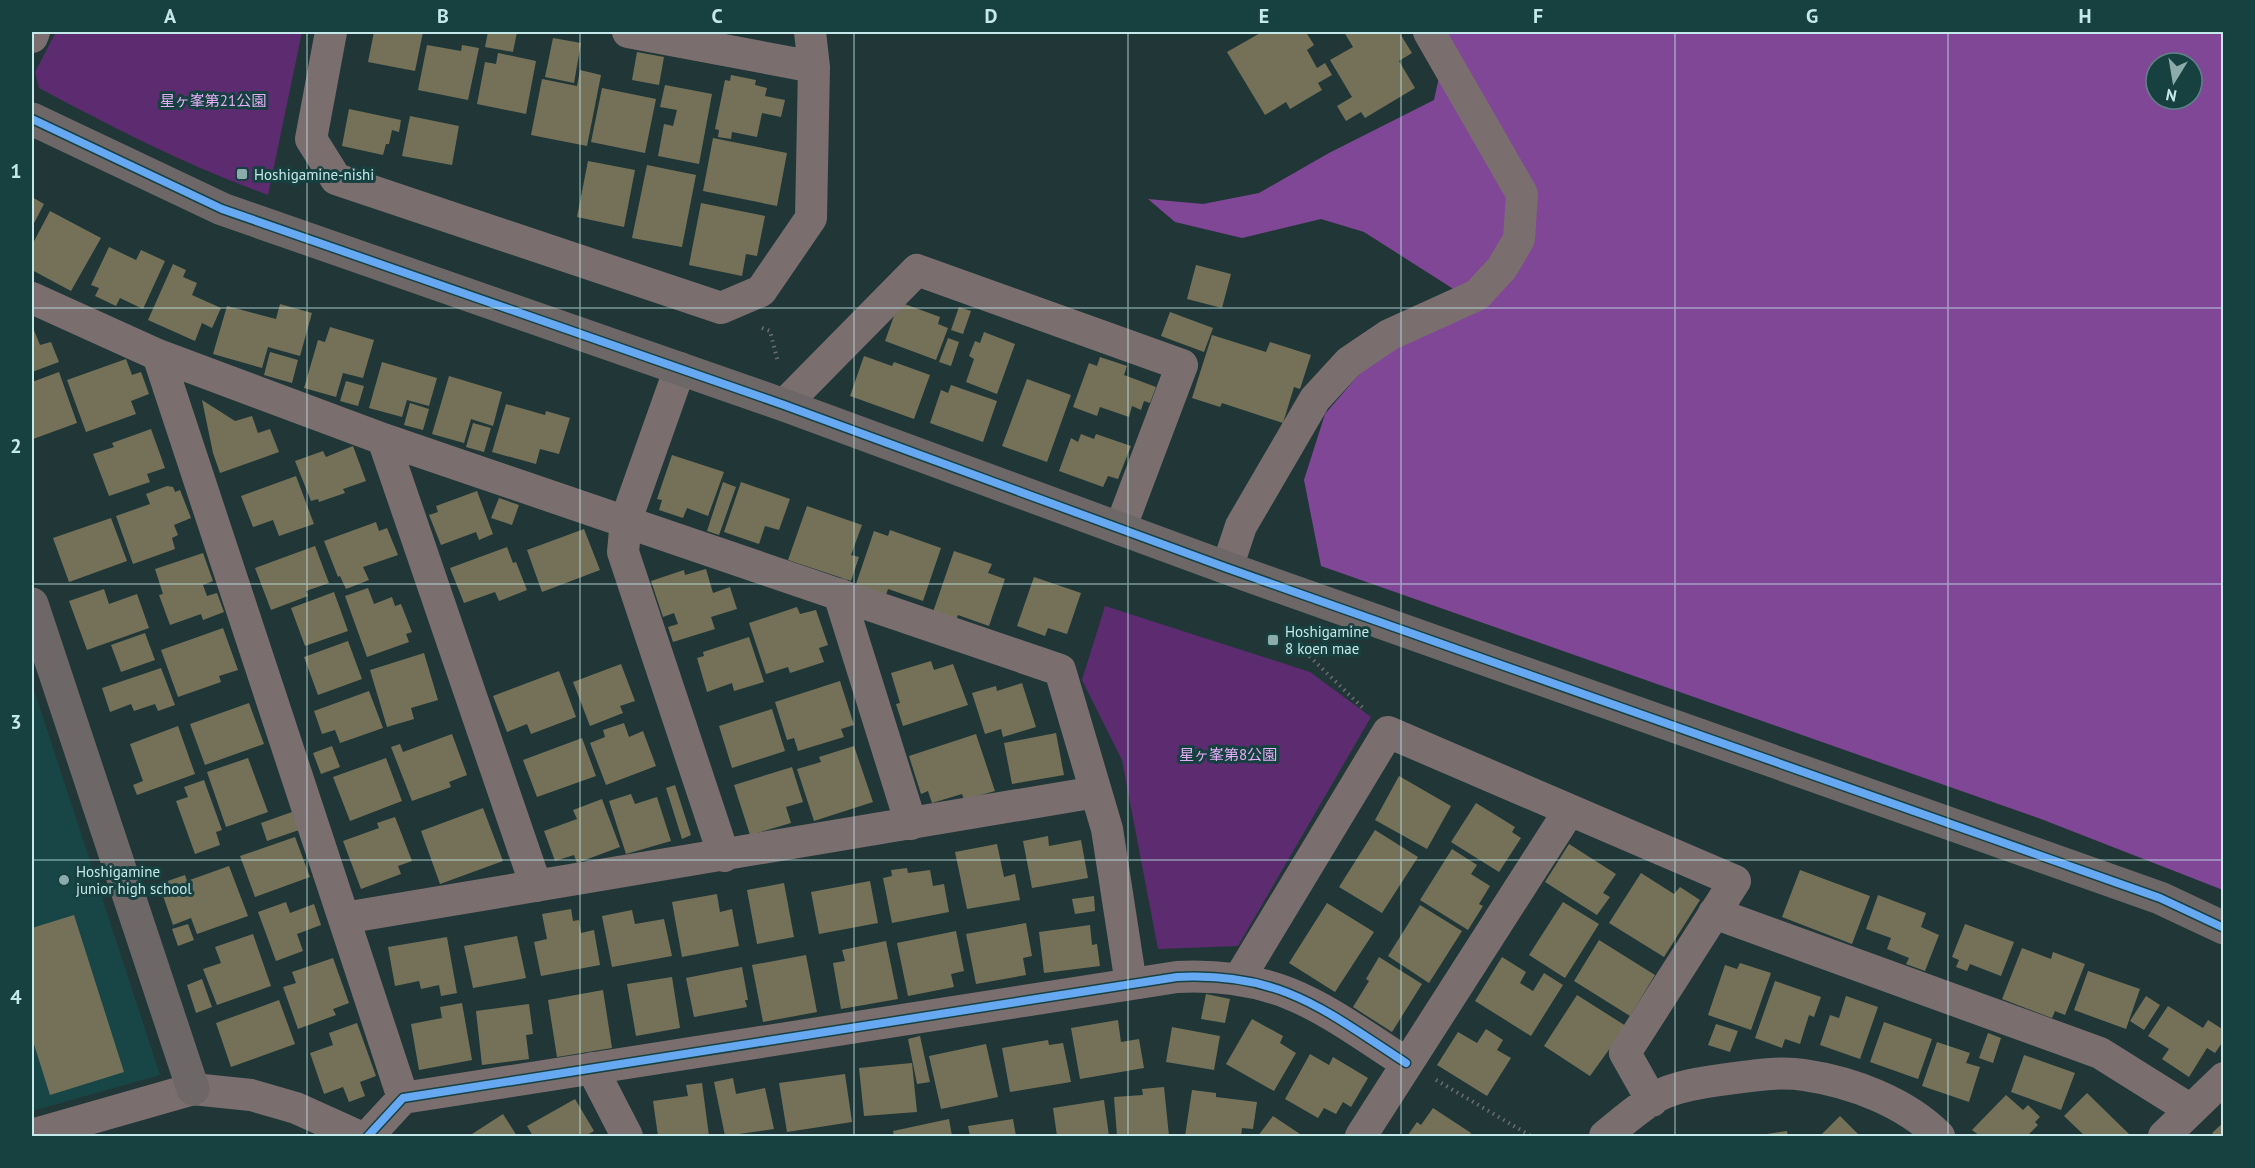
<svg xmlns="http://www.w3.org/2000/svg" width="2255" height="1168" font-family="'PT Sans','Noto Sans JP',sans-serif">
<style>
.built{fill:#184647}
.green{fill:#5d2b70}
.forest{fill:#814797;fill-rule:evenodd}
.building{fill:#757159}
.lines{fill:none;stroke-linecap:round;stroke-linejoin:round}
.path{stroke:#6e6d6d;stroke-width:4;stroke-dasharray:1.5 4.5;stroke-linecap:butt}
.street{stroke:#7b6e6f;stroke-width:32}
.secondary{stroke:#6e6768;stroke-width:33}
.cycleway-casing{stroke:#174041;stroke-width:11}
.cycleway{stroke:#66a8f1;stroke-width:8}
.grid{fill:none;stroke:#c5e9ea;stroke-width:1.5;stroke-opacity:0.55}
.poi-dot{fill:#8cabab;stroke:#174041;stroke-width:2}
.labels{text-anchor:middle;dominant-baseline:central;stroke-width:6;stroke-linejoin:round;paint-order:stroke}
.park-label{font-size:15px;fill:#e3aef5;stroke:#174041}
.poi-label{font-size:15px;fill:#c5e9ea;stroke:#174041;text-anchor:start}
.neatline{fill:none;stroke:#c5e9ea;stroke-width:2}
.grid-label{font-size:20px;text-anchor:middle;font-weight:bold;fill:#c5e9ea}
</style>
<rect width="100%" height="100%" fill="#213737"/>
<!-- built -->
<path class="built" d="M32,684L160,1075L32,1111Z"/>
<!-- green -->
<path class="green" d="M56,32H302L268,195C188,166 114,128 39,88L35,72Z
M1105,606L1310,672L1371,717L1238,946L1158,949L1122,760L1082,680Z"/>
<!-- forest -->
<path class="forest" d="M1441,32H2223V890L2041,819L1321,566L1304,480L1325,414L1368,364L1455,290L1364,232L1321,219L1242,238L1175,222L1148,199L1203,204L1259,193L1329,153L1434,100L1447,41ZM2156,63H2192V99H2156Z"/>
<!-- building -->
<path class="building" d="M374,32H423L415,71L368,62Z
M488,32H517L513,52L485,47Z
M1262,32H1306L1314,45L1307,50L1317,68L1325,63L1332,75L1318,83L1322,90L1290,109L1286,102L1265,115L1227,52Z
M1344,32H1399L1412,53L1399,61L1415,88L1365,118L1361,112L1346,121L1337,106L1352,97L1330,60L1353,47Z
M553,38L581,43L574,83L545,77Z
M427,45L461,51L462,45L479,48L468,100L418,90Z
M637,52L664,57L659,85L632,80Z
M498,53L536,61L526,114L477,104L485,62L496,64Z
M580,70L601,75L587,146L531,135L542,79L577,86Z
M731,75L756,80L755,85L767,88L765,96L785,100L781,117L762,113L757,137L732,132L731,139L718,137L719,130L715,129L725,80L730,81Z
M665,85L712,94L699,164L658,156L664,124L673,126L677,110L660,107Z
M602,88L656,99L645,153L591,142Z
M349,109L401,120L399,132L392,130L389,144H386L383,155L342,146Z
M410,116L459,126L452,165L402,156Z
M713,138L787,153L777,206L703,191Z
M588,161L635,170L624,227L577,217Z
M647,165L696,175L682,247L632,238Z
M32,197L44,204L32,227Z
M701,203L765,216L757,256L746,254L742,276L689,265Z
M50,211L101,238L71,291L32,270V245Z
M109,247L136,260L141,250L165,261L143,309L120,298L116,306L95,296L99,288L91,285Z
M173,264L186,270L183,277L197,283L192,295L221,308L212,328L202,323L195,341L148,320Z
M1196,265L1231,274L1222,308L1187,299Z
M899,302L940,317L938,324L948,328L936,360L885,341Z
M280,304L312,313L300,356L268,347L262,368L213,354L227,306L276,319Z
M959,307L971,311L963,334L951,330Z
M1170,312L1213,328L1204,352L1161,336Z
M330,327L374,340L363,378L343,373L336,397L304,388L318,340L325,342Z
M33,328L40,345L51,342L59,362L32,372Z
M984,332L1015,344L997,394L966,382L974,359L969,356L975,341L980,343Z
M1212,335L1266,352L1270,342L1311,355L1300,389L1294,387L1283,423L1222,403L1220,407L1192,398Z
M948,338L959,342L951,366L939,362Z
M270,352L298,360L292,383L264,375Z
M864,356L892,366L894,362L930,375L914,419L850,396Z
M1100,357L1127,366L1124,375L1156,387L1150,403L1144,401L1141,410L1132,406L1129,417L1100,407L1097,416L1073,407L1089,363L1097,366Z
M126,359L132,375L141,372L149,394L131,401L136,414L86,432L67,380Z
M382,362L437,378L429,406L407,400L402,417L369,408Z
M59,372L77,423L33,439L32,382Z
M449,376L502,392L493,426L471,419L464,443L432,434Z
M1027,379L1071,395L1047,462L1002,446Z
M346,381L364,386L358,406L340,401Z
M951,385L997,401L983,442L930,423L941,390L948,393Z
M202,400L235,421L252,416L258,433L270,429L279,452L220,473L213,453Z
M410,403L429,409L423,430L404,425Z
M506,404L545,415L546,411L570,418L559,454L540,449L536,464L492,452Z
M473,423L491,428L484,452L466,447Z
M151,429L165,468L147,474L150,482L109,496L93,454L114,447L112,443Z
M1081,434L1094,439L1096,434L1131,446L1118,479L1108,476L1103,487L1059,471L1071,438L1078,442Z
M353,446L366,481L343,489L345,493L319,502L318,499L311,501L295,461L323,451L326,457Z
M672,455L724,472L708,516L687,508L683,518L659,510L662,500L657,499Z
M296,476L314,524L279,536L273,520L253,527L241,496Z
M723,482L736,487L719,535L707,531Z
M741,482L790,499L779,530L765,526L759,544L724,532Z
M167,486L173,487L175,492L180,490L191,518L174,525L178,535L172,538L175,549L133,564L116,516L150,504L146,494Z
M477,491L493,534L479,540L476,532L441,545L429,515L438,512L436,506Z
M499,498L519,505L512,525L491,518Z
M807,506L862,525L851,555L859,557L851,581L788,560Z
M111,518L127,561L69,582L53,538Z
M376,522L379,531L387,528L398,555L363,567L369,580L346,589L340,576L338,577L324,541Z
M584,529L600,570L542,592L527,550Z
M890,530L941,548L923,601L888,589L886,595L856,584L874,531L888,536Z
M315,546L329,583L306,591L308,596L271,610L255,568Z
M507,547L513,563L516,562L527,590L499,601L495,592L464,603L450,568Z
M954,551L992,564L988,573L1005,579L989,626L958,615L956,620L933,612Z
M203,553L213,581L203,585L207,596L217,593L224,612L203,620L201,614L170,625L159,595L163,594L155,569Z
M706,569L713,593L730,587L737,609L711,617L715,629L673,642L668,627L678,624L674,613L663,617L651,581L684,570L685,575Z
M1034,577L1081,593L1067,634L1048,628L1045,636L1017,626Z
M368,588L374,604L392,597L395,606L401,604L412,632L406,634L409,642L367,657L345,596Z
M104,589L109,604L137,594L149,628L87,650L69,601Z
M334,592L348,631L305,646L291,608Z
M797,607L800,614L816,610L828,645L819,648L824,662L790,673L788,667L766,674L749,623Z
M223,628L238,670L219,676L221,682L178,697L161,650Z
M145,633L155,660L121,672L111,645Z
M749,637L764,682L734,691L732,683L707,692L697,658L704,656L703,652Z
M348,641L362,679L318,695L304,657Z
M424,653L438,700L411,708L414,719L387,727L370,670Z
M931,661L934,670L953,664L968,705L903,726L896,704L900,703L891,673Z
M621,664L635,701L620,706L623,713L590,726L573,682Z
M161,668L175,705L158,711L155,704L134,711L131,704L110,712L102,688Z
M559,671L576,717L531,734L527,724L507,732L493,696Z
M840,681L854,725L841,729L844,737L798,751L794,738L787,740L775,702Z
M1022,683L1036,727L1003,737L1001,729L985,734L972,693L996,686L997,691Z
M369,691L383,728L340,743L335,730L322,734L314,711Z
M249,703L264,744L205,765L190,724Z
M772,709L785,751L732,768L719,726Z
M624,723L629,737L643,731L656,766L606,785L590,743L605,737L603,730Z
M178,726L195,774L137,795L133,785L143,781L130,744Z
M1056,733L1064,775L1012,784L1004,743Z
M452,734L467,775L449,782L451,787L412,801L391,747L400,744L403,752Z
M976,734L995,791L964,800L962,794L932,803L928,791L921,794L909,756Z
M582,738L596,776L537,797L523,760Z
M332,746L340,767L321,774L313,753Z
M854,746L873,802L814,821L797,769L821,762L819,757Z
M248,758L268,812L226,827L207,772Z
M386,758L402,801L350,821L333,777Z
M792,767L803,802L786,807L791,823L750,835L734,785Z
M1399,776L1451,806L1427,849L1375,820Z
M204,780L222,830L216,832L220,845L195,854L176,801L188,797L184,787Z
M675,785L691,835L682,839L666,788Z
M631,794L635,804L657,797L671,841L626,854L609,801Z
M602,799L620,847L577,863L574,855L555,861L544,831L577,819L573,810Z
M1476,803L1515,827L1512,832L1521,838L1499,872L1451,842Z
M483,808L503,861L440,884L421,831Z
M292,812L299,830L267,841L261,823Z
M395,817L412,861L398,866L401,874L361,889L343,841L379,828L377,823Z
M1375,830L1418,857L1382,913L1339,887Z
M1048,836L1049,846L1081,840L1088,878L1032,888L1023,841Z
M295,837L310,877L255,897L240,856Z
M997,844L1004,877L1015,874L1020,900L967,909L955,852Z
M1569,844L1616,874L1603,893L1610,897L1597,915L1545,882Z
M1452,849L1477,865L1471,874L1490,886L1479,904L1483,906L1468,930L1420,900Z
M229,866L248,916L197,934L191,918L173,925L159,884L185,875L187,881Z
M907,868L908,873L930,870L933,886L944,884L949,912L892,923L883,878L892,876L891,870Z
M1800,870L1870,896L1852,944L1782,917Z
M1641,873L1674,894L1680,887L1700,900L1664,957L1609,923Z
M870,881L878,923L819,934L811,892Z
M784,883L794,937L757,944L747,890Z
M717,894L720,912L732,909L739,946L682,957L672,902Z
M1878,895L1926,913L1921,927L1939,935L1925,971L1906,964L1909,958L1887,949L1891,938L1866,929Z
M1094,896L1095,911L1075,914L1072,899Z
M286,902L290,913L314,904L321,925L297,934L303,951L276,961L258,912Z
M1563,902L1599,924L1565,978L1529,955Z
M1327,903L1374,932L1335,992L1289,963Z
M1420,905L1462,931L1429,983L1388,956Z
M571,909L573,921L579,920L581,933L594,930L600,965L541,976L534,942L547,939L542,914Z
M632,910L635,924L664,919L672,956L612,967L602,916Z
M74,915L124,1072L50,1095L32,1038V928Z
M1026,923L1032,956L1023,958L1026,975L976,984L966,934Z
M188,924L194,940L178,946L172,929Z
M1965,924L2014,942L2001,976L1970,964L1967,971L1956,967L1959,960L1952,957Z
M1090,925L1092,945L1097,944L1100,966L1044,973L1039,932Z
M956,931L964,971L951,974L954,987L908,996L897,943Z
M253,934L271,986L217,1005L203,969L221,963L215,947Z
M517,936L526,978L473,988L464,946Z
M447,937L457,993L441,996L439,985L421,989L419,981L395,986L388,947Z
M1599,940L1655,975L1630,1016L1574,981Z
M886,941L898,999L841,1009L833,963L845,961L842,950Z
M2022,948L2051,959L2053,952L2085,964L2065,1015L2055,1011L2052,1018L2002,999Z
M806,955L817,1012L763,1022L752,965Z
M1379,957L1422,984L1392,1032L1353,1007L1369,981L1366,979Z
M1502,957L1526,972L1520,983L1533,991L1544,973L1563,985L1531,1036L1475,1001Z
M333,958L349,1003L333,1009L336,1015L298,1029L283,987L296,983L292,972Z
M1740,963L1771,973L1751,1030L1708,1015L1725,965L1737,969Z
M742,967L748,1000H745L747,1007L694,1017L686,978Z
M2088,971L2140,989L2126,1029L2074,1010Z
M672,977L680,1028L636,1036L627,984Z
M202,979L212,1007L196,1013L187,985Z
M1775,981L1821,997L1814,1017L1809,1015L1800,1044L1785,1039L1782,1048L1755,1038Z
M603,990L612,1048L557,1057L548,1000Z
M1206,994L1230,999L1225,1023L1201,1019Z
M1577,995L1626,1026L1590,1076L1544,1046Z
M1846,996L1878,1007L1860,1059L1820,1045L1830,1015L1839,1018Z
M2146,996L2160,1005L2144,1030L2130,1021Z
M279,1000L295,1044L231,1067L216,1023Z
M462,1003L472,1060L419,1070L411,1024L442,1018L440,1007Z
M529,1004L533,1034L526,1035L529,1059L482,1065L476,1011Z
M2168,1006L2203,1028L2208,1020L2224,1030V1040L2215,1053L2207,1048L2189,1077L2162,1059L2169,1049L2148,1036Z
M1252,1019L1283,1036L1280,1043L1296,1053L1274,1091L1226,1064Z
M1118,1020L1121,1042L1139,1039L1144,1068L1080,1079L1071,1028Z
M1884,1022L1932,1039L1918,1079L1870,1062Z
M357,1023L376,1076L360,1082L365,1096L349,1102L343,1087L324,1094L310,1053L333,1045L329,1033Z
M1716,1024L1738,1031L1730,1052L1708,1045Z
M1172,1027L1220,1036L1214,1070L1166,1062Z
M1486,1029L1503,1040L1497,1050L1511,1058L1487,1096L1437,1065L1458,1032L1477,1043Z
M1988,1033L2001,1038L1993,1063L1979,1058Z
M920,1036L930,1082L917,1084L908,1039Z
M1048,1040L1049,1045L1063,1043L1071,1082L1010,1092L1002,1048Z
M1937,1042L1970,1053L1966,1063L1980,1067L1969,1102L1922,1086Z
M986,1044L998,1097L941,1109L929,1056Z
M1310,1054L1329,1065L1333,1057L1368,1078L1351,1107L1343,1102L1336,1114L1324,1108L1318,1118L1285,1099Z
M2024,1055L2075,1073L2061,1110L2011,1092Z
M912,1063L917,1112L864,1116L859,1068Z
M845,1074L852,1122L787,1132L779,1083Z
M733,1078L736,1094L765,1088L774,1129L725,1136L714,1082Z
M702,1083L709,1136H658L653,1101L688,1096L686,1085Z
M1164,1087L1169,1136H1117L1114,1097L1143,1095L1142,1089Z
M1192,1090L1216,1093V1097L1257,1102L1253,1129L1242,1128L1241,1136H1185Z
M2087,1093L2129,1134L2127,1136H2085L2064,1116Z
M2006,1095L2023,1110L2028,1105L2040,1117L2035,1122L2038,1125L2027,1136H1980L1972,1130Z
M575,1099L594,1131L585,1136H533L527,1126Z
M1104,1100L1109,1136H1057L1053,1108Z
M1433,1108L1471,1133L1469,1136L1408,1135L1417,1122L1421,1125Z
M503,1114L517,1136H469Z
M1273,1116L1303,1136H1258Z
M1840,1116L1860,1136H1820Z
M949,1119L952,1136H894L893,1131Z
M1013,1119L1016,1136H970L968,1126Z
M2224,1122V1136H2216L2212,1133Z
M1787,1131L1788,1136H1760V1135Z"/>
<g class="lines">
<!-- path -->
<path class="path" d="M762,328L770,331L778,362
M1305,652L1365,710
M1436,1080L1531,1136"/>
<!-- street -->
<path class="street" d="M331,32L311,139L336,179L721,308L761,291L811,218L814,67L810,32
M628,32L814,67
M32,37L34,32
M32,298L158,355L383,439L1060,670L1107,829L1131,984
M158,355L403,1098
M680,368L626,520L623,552L724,856
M784,405L917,270L1182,365L1120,529
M383,439L536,886
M1227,568L1241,526L1315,399L1349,362L1389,335L1477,295L1502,268L1519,239L1522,194L1429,32
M839,594L911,824
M1714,913L2100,1053L2191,1110
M344,918L1096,792
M1239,979L1388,732L1735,881L1625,1053L1652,1101
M592,1068L627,1136
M32,1135L193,1089L251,1095L296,1108L358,1136
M368,1136L403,1098L1177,977C1281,972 1323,1009 1406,1063
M1361,1136L1569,811
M1605,1136C1621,1123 1638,1108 1656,1097C1675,1086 1705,1082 1727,1079C1751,1076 1779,1071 1804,1075C1852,1082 1905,1102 1939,1136
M2164,1136L2224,1078"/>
<!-- secondary -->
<path class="secondary" d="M32,119L222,209L784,405L1227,568L2160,898L2224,928
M32,604L193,1089"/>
<defs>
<path id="cycleway" d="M32,119L222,209L784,405L1227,568L2160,898L2224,928
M368,1136L403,1098L1177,977C1281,972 1323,1009 1406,1063"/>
</defs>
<!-- cycleway casing -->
<use href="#cycleway" class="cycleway-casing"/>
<!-- cycleway -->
<use href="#cycleway" class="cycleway"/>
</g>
<!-- grid -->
<path class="grid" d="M307,32V1136M580,32V1136M854,32V1136M1128,32V1136M1401,32V1136M1675,32V1136M1948,32V1136M32,308H2224M32,584H2224M32,860H2224"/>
<!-- markers -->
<g class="poi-dot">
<rect x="236" y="168" width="12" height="12" rx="3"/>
<rect x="1267" y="634" width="12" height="12" rx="3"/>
<circle cx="64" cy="880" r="6"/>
</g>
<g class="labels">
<!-- park labels -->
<g class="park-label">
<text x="213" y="100">星ヶ峯第21公園</text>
<text x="1228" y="754">星ヶ峯第8公園</text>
</g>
<!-- poi labels -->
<g class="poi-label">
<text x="254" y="174">Hoshigamine-nishi</text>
<text x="1285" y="631">Hoshigamine<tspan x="1285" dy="17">8 koen mae</tspan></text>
<text x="76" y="871">Hoshigamine<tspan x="76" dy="17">junior high school</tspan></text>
</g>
</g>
<!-- border -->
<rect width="2255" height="1168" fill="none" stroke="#174041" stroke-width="66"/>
<!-- north arrow -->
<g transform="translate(2174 81) rotate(191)"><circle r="28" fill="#174041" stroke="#5d8485" stroke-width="1.5"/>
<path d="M0-4.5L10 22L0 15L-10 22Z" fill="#8cabab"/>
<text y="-9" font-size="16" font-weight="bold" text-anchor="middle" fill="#c5e9ea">N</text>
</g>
<rect x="33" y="33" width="2189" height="1102" class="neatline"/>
<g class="grid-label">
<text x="170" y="23">A</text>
<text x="443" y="23">B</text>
<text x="717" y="23">C</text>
<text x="991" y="23">D</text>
<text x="1264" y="23">E</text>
<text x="1538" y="23">F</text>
<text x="1812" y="23">G</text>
<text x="2085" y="23">H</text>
<text x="16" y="178">1</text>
<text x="16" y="453">2</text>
<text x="16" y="729">3</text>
<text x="16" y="1004">4</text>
</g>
</svg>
